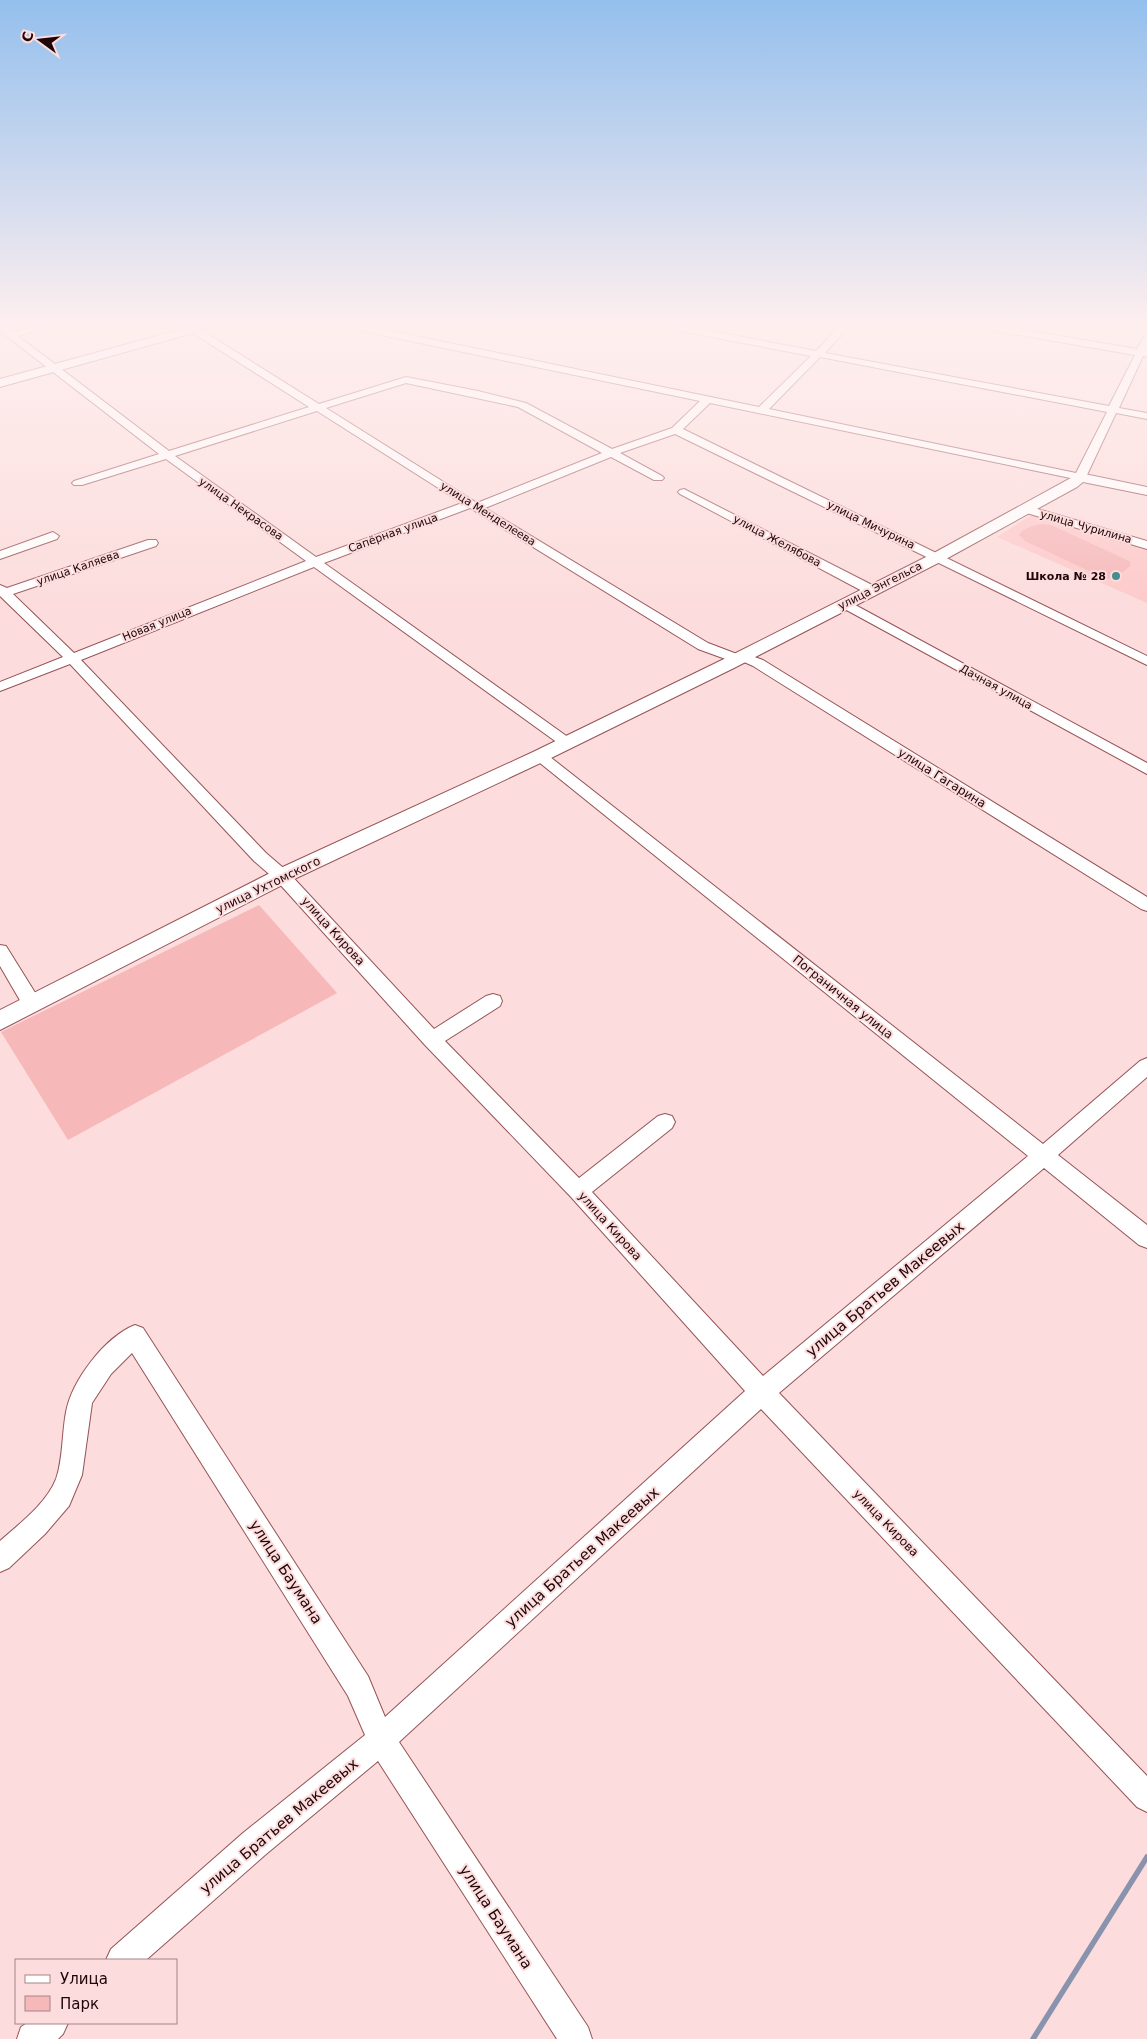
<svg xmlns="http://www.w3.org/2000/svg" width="1147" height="2039" font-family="'DejaVu Sans',sans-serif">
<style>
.built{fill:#fdc9c9}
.green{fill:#f6b8b9}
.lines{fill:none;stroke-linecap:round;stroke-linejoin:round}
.stream{stroke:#8993ae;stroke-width:5.5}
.minor-casing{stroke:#965356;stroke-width:2}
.major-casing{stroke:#965356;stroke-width:2}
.minor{fill:#fff;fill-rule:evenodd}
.major{fill:#fff;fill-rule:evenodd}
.poi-dot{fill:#458d8f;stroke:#fcdcdc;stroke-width:2}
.labels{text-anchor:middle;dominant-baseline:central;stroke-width:4;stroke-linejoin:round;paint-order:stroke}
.far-street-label{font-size:11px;fill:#1f0608;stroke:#fcdcdc}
.far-poi-label{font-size:11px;font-weight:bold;fill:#1f0608;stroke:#fcdcdc;text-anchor:end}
.street-label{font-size:12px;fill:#1f0608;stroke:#fcdcdc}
.near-street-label{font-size:15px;fill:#1f0608;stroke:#fcdcdc}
</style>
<rect width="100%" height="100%" fill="#fcdcdc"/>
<!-- built -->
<path class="built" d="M1033,514L1147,548V603L997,537Z"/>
<!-- green -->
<path class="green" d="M1042,524L1051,525L1127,560L1131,562L1130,566L1115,578L1106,579L1025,541L1019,535C1023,528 1034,525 1042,524Z
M259,905L337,993L68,1140L1,1032Z"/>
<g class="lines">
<!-- stream -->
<path class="stream" d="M1033,2039L1147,1857"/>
<defs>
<path id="minor" d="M0,328H8L13,332L26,328H42L18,336L169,451L309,407L191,332V328H198L319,404L406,377L478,391L526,403L612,449L672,428L700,401L362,331L358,328H377L759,407L811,356L679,331L675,328H695L816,351L838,328H848L825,353L1109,406L1135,355L995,331L991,328H1013L1137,349L1144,337L1147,336V357L1143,356L1119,408L1147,413V419L1116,413L1086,477L1080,480L710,403L683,429L1147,656V665L675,434L620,453L662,476L664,478L662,480H654L611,457L485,508L708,643L737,654L743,653L763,660L1147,897V911L1141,909L753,666L742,661H731L698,649L470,508L324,563L572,740L574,743L572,746H562L314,567L81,660L266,853L288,872L434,1029L486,996L493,994L500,996L502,1001L500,1006L445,1041L579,1178L658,1116L665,1114L672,1116L675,1122L672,1128L592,1192L763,1376L1028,1156L535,759L532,756L535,753H545L1043,1144L1140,1061L1147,1058V1077L1058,1155L1147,1225V1248L1139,1245L1044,1168L779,1393L1147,1776V1812L1137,1807L761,1409L399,1742L588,2027L592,2039H557L378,1761L265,1855L146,1960H106L111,1949L243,1833L365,1735L348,1696L132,1353L111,1374L92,1403L82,1475L69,1506L45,1534L9,1568L0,1572V1541C19,1524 46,1504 56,1479C63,1460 62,1432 66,1412C72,1380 105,1337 135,1325L143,1328L368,1676L385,1717L745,1391L571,1197L425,1045L276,880L254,861L70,664L0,691V682L63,657L0,596V585L7,588L148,540H156L158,543L156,546L13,594L74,653L306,561L166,459L82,485H74L72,483L74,481L159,454L0,331ZM820,357L1107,412L1076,473L769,409ZM406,383L518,407L602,453L477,503L326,408ZM317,411L462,503L316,557L175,456Z
M684,489L876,587L877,590L876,593H866L680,494L678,492L680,490Z
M1024,505L1147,541V549L1020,511L1018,509L1020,507Z
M53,532L59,536L57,539L0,559V551Z
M846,600L1147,763V774L841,607L839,604L841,601Z
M0,945L6,946L39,999L41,1004L39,1009L32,1011L25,1009L0,966Z
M27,2023H68L63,2034L58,2039H17L21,2027Z"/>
<path id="major" d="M186,328H206L204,330L0,387V379Z
M1080,473L1147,487V495L1083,482L1077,487L944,560L734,668L547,760L290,881L0,1030V1010L274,871L533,752L722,660L932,554Z"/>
</defs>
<!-- minor casing -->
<use href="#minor" class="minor-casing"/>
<!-- major casing -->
<use href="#major" class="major-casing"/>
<!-- minor -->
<use href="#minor" class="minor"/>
<!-- major -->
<use href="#major" class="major"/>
</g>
<!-- sky -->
<linearGradient id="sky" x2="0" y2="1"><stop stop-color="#94bfed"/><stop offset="0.53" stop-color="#feefef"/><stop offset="1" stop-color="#feefef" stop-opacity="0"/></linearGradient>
<rect width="1147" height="614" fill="url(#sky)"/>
<!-- markers -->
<circle class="poi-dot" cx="1116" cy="576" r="5"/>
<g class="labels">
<!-- far-street labels -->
<g class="far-street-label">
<text transform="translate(241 509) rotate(35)">улица Некрасова</text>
<text transform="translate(488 514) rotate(32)">улица Менделеева</text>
<text transform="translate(871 525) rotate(26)">улица Мичурина</text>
<text transform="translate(1086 527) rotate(16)">улица Чурилина</text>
<text transform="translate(393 533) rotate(-20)">Сапёрная улица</text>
<text transform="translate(777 541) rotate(28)">улица Желябова</text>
<text transform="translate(78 568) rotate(-19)">улица Каляева</text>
<text transform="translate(880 586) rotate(-27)">улица Энгельса</text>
<text transform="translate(157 624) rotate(-22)">Новая улица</text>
<text transform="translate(996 687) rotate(29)">Дачная улица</text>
</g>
<!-- far-poi labels -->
<g class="far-poi-label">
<text x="1106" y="576">Школа № 28</text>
</g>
<!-- street labels -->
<g class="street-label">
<text transform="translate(942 778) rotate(32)">улица Гагарина</text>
<text transform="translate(268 885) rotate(-26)">улица Ухтомского</text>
<text transform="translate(333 931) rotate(48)">улица Кирова</text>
<text transform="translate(843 997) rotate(39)">Пограничная улица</text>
<text transform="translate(610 1226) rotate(48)">улица Кирова</text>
<text transform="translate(886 1523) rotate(46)">улица Кирова</text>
</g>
<!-- near-street labels -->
<g class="near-street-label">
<text transform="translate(885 1289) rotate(-40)">улица Братьев Макеевых</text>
<text transform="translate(582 1557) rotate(-42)">улица Братьев Макеевых</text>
<text transform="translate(286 1572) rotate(57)">улица Баумана</text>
<text transform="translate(279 1826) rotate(-40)">улица Братьев Макеевых</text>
<text transform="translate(496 1917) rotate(57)">улица Баумана</text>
</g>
</g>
<!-- legend -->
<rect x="15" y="1959" width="162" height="65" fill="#fcdcdc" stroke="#a48687"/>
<rect x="25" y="1975" width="25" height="8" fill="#ffffff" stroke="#a48687"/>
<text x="60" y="1984" font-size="15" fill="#1f0608">Улица</text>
<rect x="25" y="1996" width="25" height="15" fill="#f6b8b9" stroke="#a48687"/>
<text x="60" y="2009" font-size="15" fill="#1f0608">Парк</text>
<!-- north arrow -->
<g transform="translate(40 40) rotate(285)" stroke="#fcdcdc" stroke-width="4" paint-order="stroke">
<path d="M0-4L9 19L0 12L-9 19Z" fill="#1f0608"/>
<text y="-8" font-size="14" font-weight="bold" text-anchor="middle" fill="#1f0608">С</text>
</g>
</svg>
